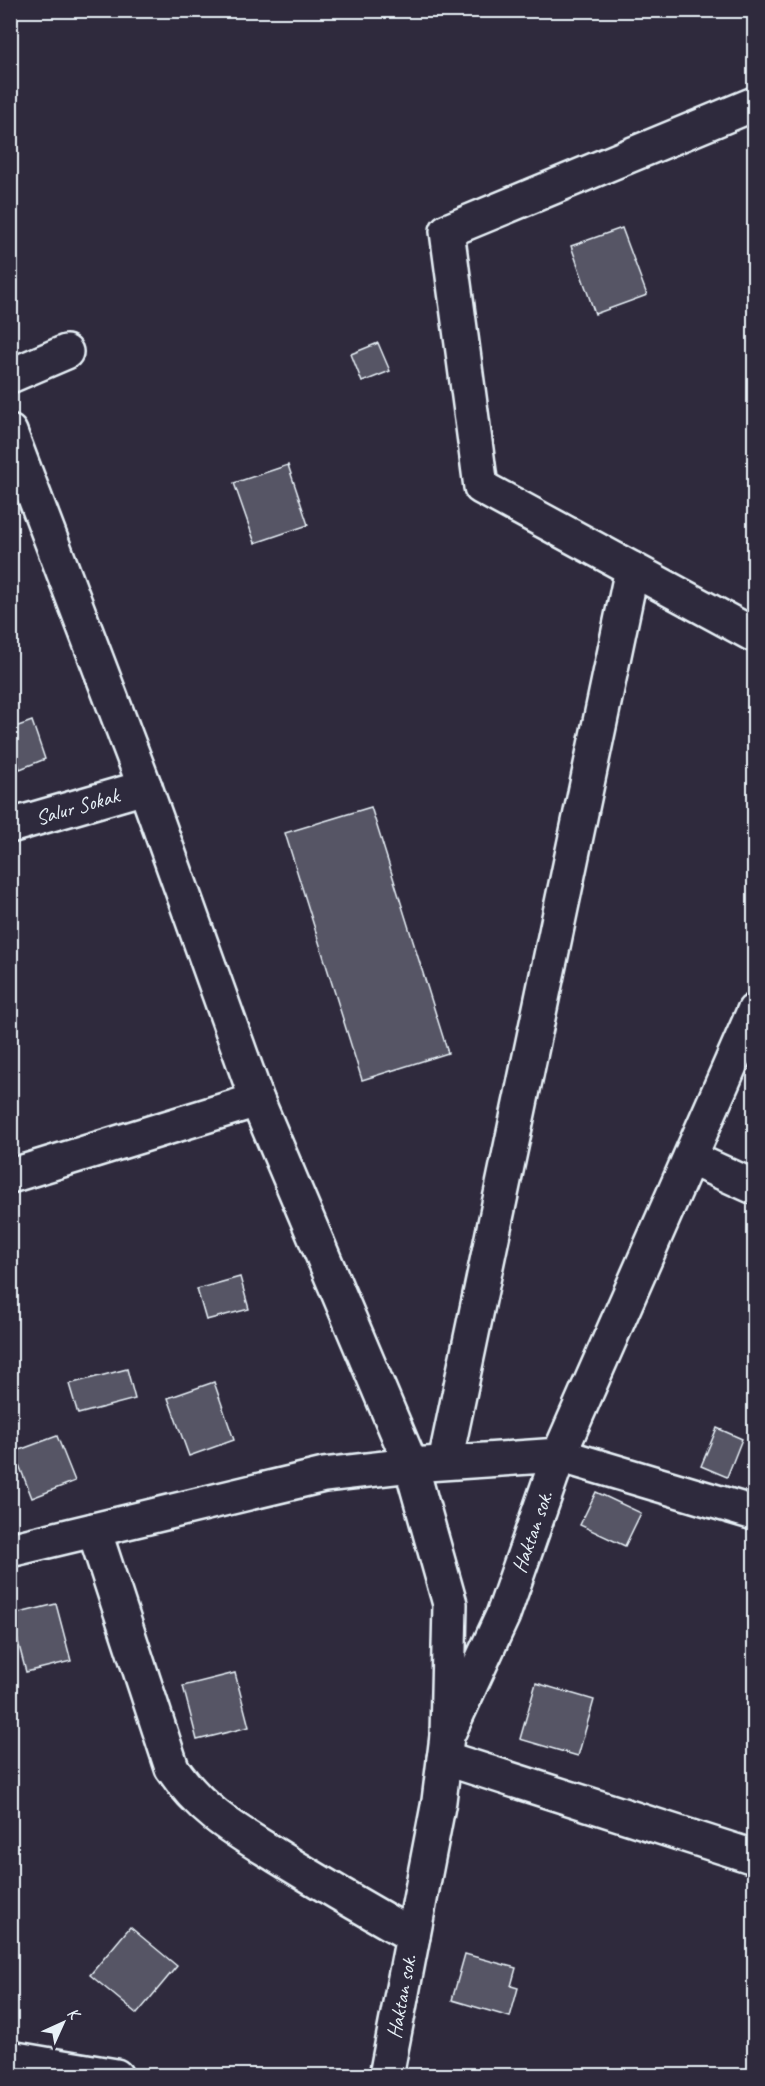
<svg xmlns="http://www.w3.org/2000/svg" width="765" height="2086" font-family="Caveat,sans-serif">
<style>
.building{fill:#575565;stroke:#e8f1f8;stroke-width:1.5}
.lines{fill:none;stroke-linecap:round;stroke-linejoin:round}
.street-casing{stroke:#e8f1f8;stroke-width:38}
.secondary-casing{stroke:#e8f1f8;stroke-width:38}
.street{stroke:#2f2a3d;stroke-width:33}
.secondary{stroke:#2f2a3d;stroke-width:33}
.labels{text-anchor:middle;dominant-baseline:central;stroke-width:4.5;stroke-linejoin:round;paint-order:stroke}
.street-label{font-size:21px;fill:#e8f1f8;stroke:#2f2a3d}
</style>
<rect width="100%" height="100%" fill="#2f2a3d"/>
<filter id="ink" filterUnits="userSpaceOnUse"><feTurbulence type="fractalNoise" baseFrequency=".0167" numOctaves="2"/><feDisplacementMap in="SourceGraphic" scale="12" xChannelSelector="R" yChannelSelector="G"/><feConvolveMatrix kernelMatrix="1 2 1 2 8 2 1 2 1" color-interpolation-filters="sRGB"/></filter>
<g filter="url(#ink)">
<!-- building -->
<path class="building" d="M622,228L647,295L595,314L571,246Z
M378,343L390,371L362,382L351,354Z
M288,465L308,525L255,543L234,483Z
M32,721L45,759L20,769L10,743V729Z
M371,807L448,1053L362,1080L285,833Z
M240,1277L249,1309L206,1320L197,1289Z
M127,1369L135,1399L78,1414L69,1384Z
M214,1382L234,1440L189,1456L168,1398Z
M717,1428L742,1439L727,1477L701,1466Z
M57,1436L75,1481L32,1498L14,1452Z
M596,1492L641,1513L625,1546L580,1525Z
M56,1604L71,1661L26,1672L11,1615Z
M235,1673L249,1727L197,1740L183,1686Z
M536,1683L594,1700L578,1756L520,1739Z
M130,1927L177,1966L137,2014L90,1975Z
M465,1954L516,1968L511,1986L518,1988L510,2017L452,2000Z"/>
<g class="lines">
<defs>
<g id="street">
<path d="M754,104L447,231L481,487L754,635"/>
<path d="M10,376L66,352"/>
<path d="M10,432L145,787L257,1100L411,1465L450,1604L447,1736"/>
<path id="s1" d="M10,826L145,787"/>
<path d="M690,1158L754,1187"/>
<path d="M10,1176L257,1100"/>
<path d="M445,1462L632,569"/>
<path d="M94,1530L172,1768C201,1811 235,1830 277,1856C322,1884 367,1910 413,1936"/>
<path d="M10,1550L324,1475L411,1465L559,1455L754,1513"/>
<path d="M444,1758L754,1857"/>
<path id="s2" d="M386,2076L439,1801L447,1736L503,1615L559,1455L754,1011"/>
</g>
<path id="secondary" d="M10,2058L116,2076"/>
</defs>
<!-- street casing -->
<use href="#street" class="street-casing"/>
<!-- secondary casing -->
<use href="#secondary" class="secondary-casing"/>
<!-- street -->
<use href="#street" class="street"/>
<!-- secondary -->
<use href="#secondary" class="secondary"/>
</g>
</g>
<g class="labels">
<!-- street labels -->
<g class="street-label">
<text stroke="none"><textPath href="#s1" startOffset="70">Salur Sokak</textPath></text>
<text stroke="none"><textPath href="#s2" startOffset="567">Haktan sok.</textPath></text>
<text stroke="none"><textPath href="#s2" startOffset="81">Haktan sok.</textPath></text>
</g>
</g>
<!-- margin -->
<rect width="765" height="2086" fill="none" stroke="#2f2a3d" stroke-width="36"/>
<rect x="18" y="18" width="729" height="2050" fill="none" stroke="#e8f1f8" stroke-width="2" filter="url(#ink)"/>
<!-- north arrow -->
<g transform="translate(63 2023) rotate(45)" stroke="#2f2a3d" stroke-width="4.5" paint-order="stroke">
<path d="M0-4.5L10 22L0 15L-10 22Z" fill="#e8f1f8"/>
<text y="-9" font-size="16" font-weight="bold" text-anchor="middle" fill="#e8f1f8">K</text>
</g>
</svg>
